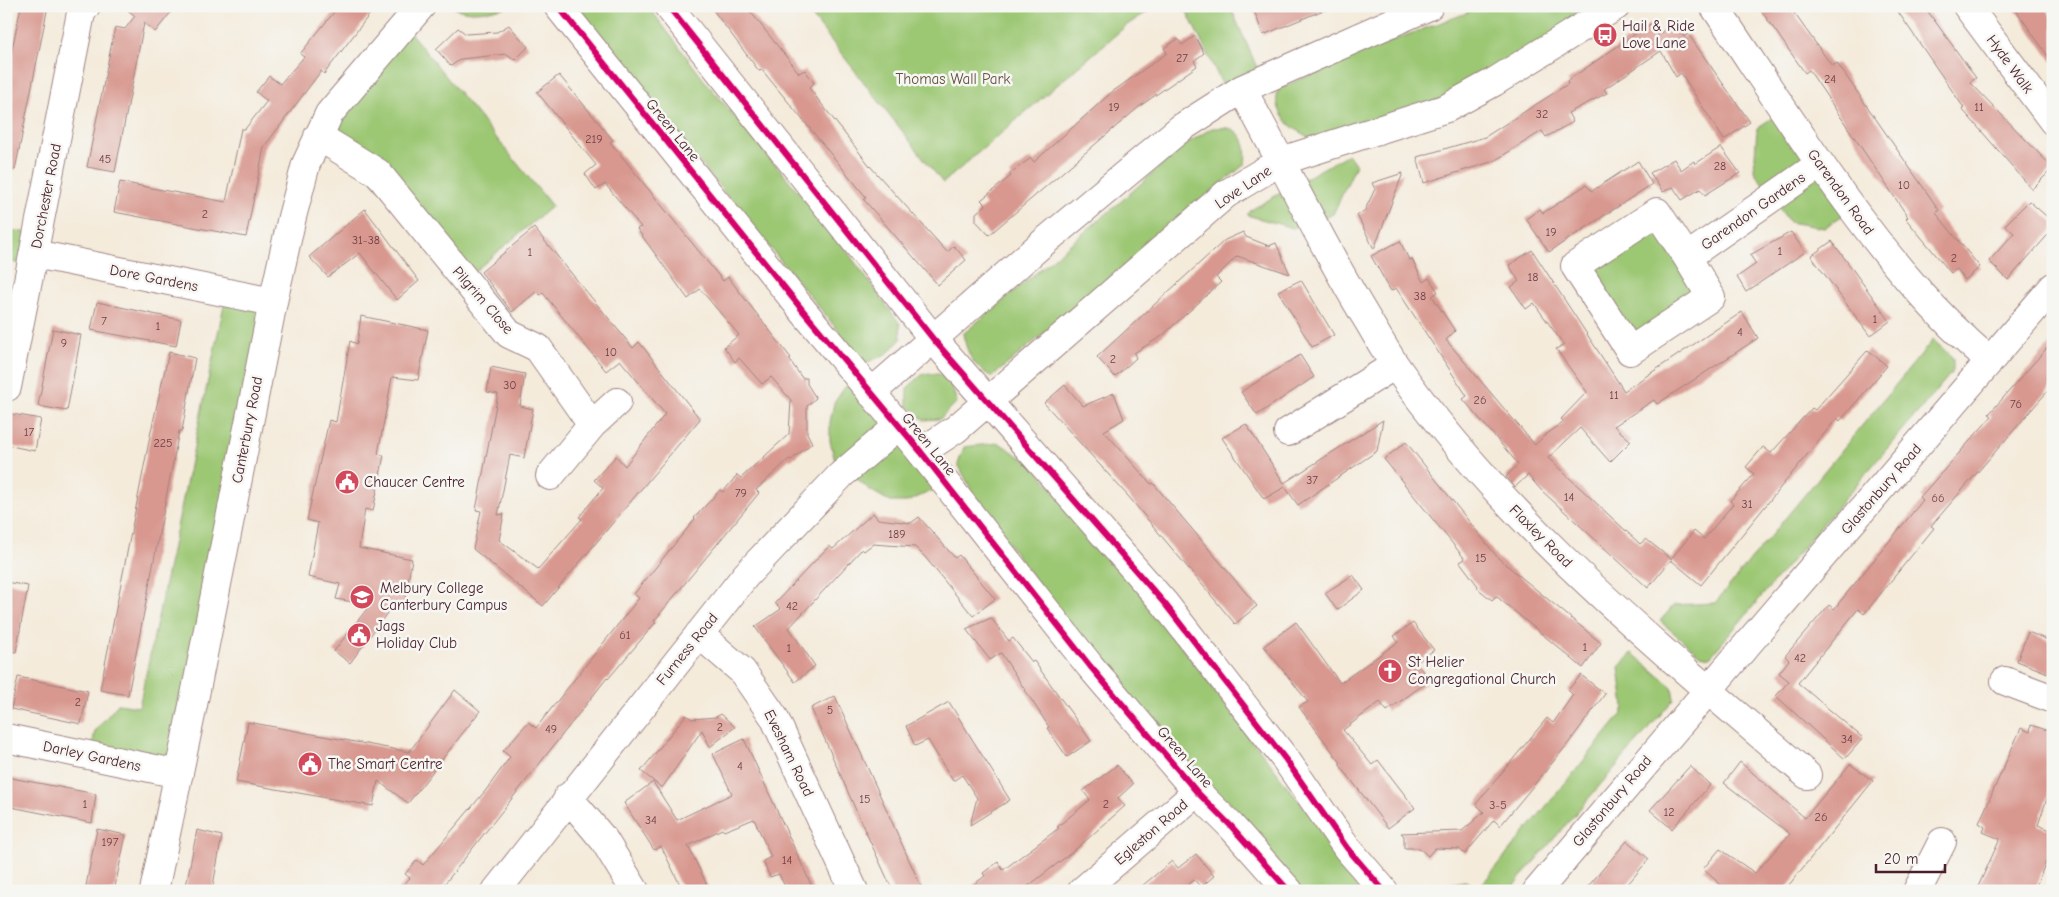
<svg xmlns="http://www.w3.org/2000/svg" width="2059" height="897" font-family="'Comic Neue',sans-serif">
<style>
.green{fill:#9cc773;stroke:#73734f}
.building{fill:#d8988f}
.lines{fill:none;stroke-linecap:round;stroke-linejoin:round}
.minor-casing{stroke:#9f8583;stroke-width:30}
.major-casing{stroke:#9f8583;stroke-width:30}
.minor{stroke:#fff;stroke-width:28}
.major{stroke:#fff;stroke-width:28}
.cycleway-casing{stroke:#f6f6f2;stroke-width:9}
.cycleway{stroke:#d6006c;stroke-width:6}
.labels{text-anchor:middle;dominant-baseline:central;stroke-width:5;stroke-linejoin:round;paint-order:stroke}
.number-label{font-size:12px;fill:#6e3d44}
.poi-label{font-size:15px;fill:#4a1f2b;stroke:#f6f6f2;text-anchor:start}
.street-label{font-size:15px;fill:#4a1f2b;stroke:#f6f6f2}
.park-label{font-size:15px;fill:#635141;stroke:#f6f6f2}
</style>
<rect width="100%" height="100%" fill="#f6f6f2"/>
<filter id="ink" filterUnits="userSpaceOnUse"><feTurbulence type="fractalNoise" baseFrequency=".02" numOctaves="2"/><feDisplacementMap in="SourceGraphic" scale="10" xChannelSelector="R" yChannelSelector="G"/><feConvolveMatrix kernelMatrix="1 2 1 2 8 2 1 2 1" color-interpolation-filters="sRGB"/></filter>
<filter id="wash" filterUnits="userSpaceOnUse"><feTurbulence type="fractalNoise" baseFrequency=".0096" numOctaves="4" result="noise"/><feDisplacementMap in="SourceGraphic" scale="20" xChannelSelector="R" yChannelSelector="G"/><feGaussianBlur stdDeviation="1.12" result="paint"/><feColorMatrix in="noise" values="0 0 0 0 0 0 0 0 0 0 0 0 0 0 0 0 0 1.4 0 .05"/><feComposite in="paint" operator="in"/></filter>
<g filter="url(#wash)">
<rect width="100%" height="100%" fill="#f4ebdb"/>
<!-- green -->
<path class="green" d="M451,6H512C494,10 468,17 451,6Z
M571,6H648L704,80L835,235L900,324L901,339L887,354L865,363Z
M804,6H1156L1127,25L943,183Z
M1184,6H1230L1259,72L1226,92Z
M1479,6H1597L1446,98L1310,138C1290,127 1279,119 1276,95L1280,88L1388,42L1464,14Z
M408,30L552,206L468,277L326,135Z
M1781,112L1849,211L1824,228L1789,222L1754,171L1757,128Z
M1212,128C1216,128 1223,127 1228,128C1245,132 1247,149 1245,164L992,377C973,366 968,356 963,334L1118,204L1183,146Z
M1348,154L1356,165L1333,214L1293,228L1247,215L1251,210Z
M1656,220L1705,296L1632,343L1582,266Z
M6,229L34,234L28,265L6,261Z
M225,300L263,307L173,773L91,752L95,731L118,704L139,707Z
M1933,340L1953,358V371L1710,657L1700,655L1660,621L1674,605L1715,603Z
M923,374H939L951,385L957,402L940,419L924,420L907,405V388Z
M854,379L942,486L907,502H891L870,490L835,460L830,441V422L834,403L845,387Z
M999,443L1032,464L1148,603L1291,791L1372,891H1300L1072,632L974,495L958,464L964,447Z
M1632,653L1672,687L1674,699L1509,891H1430L1433,887L1465,881L1479,888L1622,714L1624,707L1619,667Z"/>
<g id="blocks">
<!-- building -->
<path class="building" d="M21,6H48L15,170H6V79Z
M123,6H176L155,32L144,23L115,172L87,167L115,27L125,29L135,16Z
M339,6H376L324,74L321,71L264,147L246,237L114,212L120,182L226,202L241,129H245L267,101L256,92L269,76L280,84L304,57L300,54Z
M710,6H746L799,73L805,70L814,83L809,88L870,166L947,252L954,246L966,260L938,285L864,200L866,197L762,70L759,71Z
M1264,6H1331V7L1263,35L1254,10Z
M1758,6H1789L1832,66L1837,63L1939,210L1936,213L1980,267L1965,280L1957,269L1951,273L1906,219L1908,217L1809,70L1805,73Z
M1894,6H1924L1976,78L1970,82L2053,168L2032,189L1962,109L1964,108Z
M2013,6H2045L2053,19V63Z
M1674,23L1684,37L1688,34L1750,122L1724,140L1681,73L1676,77L1661,51L1604,89L1607,93L1568,113L1573,122L1546,137L1542,131L1494,161L1424,183L1417,157L1485,137L1568,84L1567,81L1650,24L1658,35Z
M509,25L528,47L515,60L507,54L461,59L451,66L436,49L458,28L466,34L497,32Z
M1195,36L1204,53L1194,61L1197,66L1140,106L989,235L976,221V213L986,205L981,200L1011,176L1009,174L1031,158L1034,162L1112,92L1167,53L1164,48L1178,39L1182,45Z
M559,75L613,140L610,142L723,281L728,277L791,358L789,359L802,378H807V384L816,398L807,406V433L812,443L791,460L789,459L756,490L759,493L654,621L656,622L608,679L607,678L439,891H396L410,878L405,874L417,860L423,865L486,790L510,757L503,751L528,722L536,728L639,598L634,594L695,519L694,518L720,490L723,492L737,475L741,478L789,434L791,400L771,377L762,384L739,358L735,362L724,347L739,335L700,289L688,299L637,229L641,227L605,184L596,190L585,174L596,165L537,92Z
M1721,147L1740,173L1705,195L1700,189L1682,200L1673,187L1663,192L1650,173L1674,159L1681,170L1694,161L1695,164Z
M1638,161L1652,184L1549,252L1526,219L1540,209L1543,213L1586,185L1592,191Z
M1403,173L1374,249L1357,215L1364,212L1375,189L1372,183Z
M2029,201L2053,222V229L2008,280L1989,261L2014,233L2005,225Z
M365,209L419,281L397,300L360,253L328,277L309,257Z
M534,228L633,348L639,342L700,419L543,606L473,549L481,511L476,510L498,394L487,392L491,367L525,374L520,406L533,409L524,458L510,455L498,515L504,514L499,540L538,569L582,519L579,517L603,488L594,480L616,456L625,466L665,414L620,360L606,371L543,293L540,295L537,291L512,312L481,272Z
M1243,232L1246,237L1269,246L1276,243L1290,274L1237,256L1216,277L1221,282L1162,336L1134,353L1136,358L1115,377L1097,357L1225,240Z
M1791,232L1805,252L1746,292L1737,277L1756,264L1750,255Z
M1400,241L1409,260L1412,259L1423,282L1429,278L1438,292L1432,296L1455,331L1446,340L1535,445L1544,436L1564,422L1561,419L1587,392L1556,349L1564,345L1534,303L1526,309L1511,287L1519,281L1509,265L1532,250L1624,391L1742,312L1758,338L1657,404L1654,400L1614,426L1631,441L1610,462L1580,428L1548,458L1640,544L1646,539L1671,559L1694,531L1704,539L1733,504L1730,501L1754,474L1746,467L1763,447L1771,453L1812,408L1815,410L1868,350L1887,366L1840,421L1837,418L1701,585L1671,560L1648,588L1541,490L1528,475L1515,487L1506,477L1518,464L1463,399L1467,396L1396,288L1391,291L1371,256Z
M1832,241L1890,321L1870,336L1811,256Z
M1301,280L1334,335L1312,347L1278,291Z
M97,302L181,320L176,346L91,330Z
M361,316L428,330L418,380L392,377L378,454L384,455L373,511L365,509L359,548L412,559L403,611L390,609L350,663L334,651L370,605L336,599L340,584L308,577L318,523L307,520L329,420L336,422L350,341L357,344Z
M53,329L81,335L67,411L38,406Z
M2053,341V385L1931,526L1934,528L1864,614L1858,609L1798,683L1863,738L1845,759L1776,696L1789,681L1779,673L1789,660L1785,656L1829,605L1834,609L1923,500L1920,497L1992,416L1989,414Z
M169,352L195,358L182,431H179L128,695L100,690L151,431Z
M1300,355L1314,377L1257,415L1241,392Z
M1065,385L1083,406L1114,393L1124,419L1104,431L1151,484L1153,483L1257,606L1235,624L1128,496L1044,403Z
M6,413L41,419L35,451L6,445Z
M1383,420L1377,451L1298,505L1285,487L1264,499L1222,438L1246,424L1284,483Z
M1406,442L1498,558L1601,643L1583,668L1496,596L1492,600L1477,588L1478,586L1460,562L1465,559L1384,459Z
M873,513L878,519L911,523L919,517L955,558L959,555L995,599L973,616L925,557L915,547L873,544L864,551L862,549L789,628L815,666L795,682L755,627L781,609L775,603L829,546L833,549Z
M1353,575L1364,590L1337,610L1325,593Z
M6,582L28,586L16,652L6,651Z
M991,618L1009,641L1013,638L1032,662L1034,661L1091,741L1067,757L1047,728L1049,727L1001,653L990,660L966,629Z
M1296,622L1340,683L1398,642L1394,636L1413,623L1434,650L1416,663L1430,680L1387,711L1380,702L1343,730L1372,765L1378,760L1415,808L1388,828L1339,764L1341,763L1299,707L1308,702L1264,646Z
M2028,632L2053,642V675L2017,661Z
M1581,675L1605,694L1567,745L1500,826L1494,820L1465,854L1459,849L1435,848L1428,856L1419,848H1404V836L1401,833L1462,831L1484,812L1476,804L1547,718L1553,723L1573,695L1568,690Z
M18,677L88,691L81,724L11,709Z
M455,690L480,711L408,803L378,781L373,806L236,782L248,722L409,752Z
M835,696L883,802L923,891H893L862,824L811,708Z
M949,702L1010,800L970,825L977,798L962,775L953,781L928,740L915,746L906,726Z
M721,714L735,727L710,747L702,730L662,788L641,771L686,715L692,719L716,717Z
M2031,725L2053,732V781L2038,825L2053,831V845L2034,891H1976L2000,839L1983,832L1985,827L1979,823L2021,728L2030,732Z
M744,739L814,891H787L779,874L770,877L763,861L771,857L754,819L724,831L722,829L688,846L710,891H683L661,846L654,850L624,803L653,782L677,820L732,794L713,754Z
M1740,762L1805,818L1850,764L1873,781L1784,891H1728L1703,869L1720,849L1755,873L1790,834L1724,783Z
M1117,765L1133,784L1118,798L1125,806L1076,849L1022,891H965L985,876L983,873L998,862L1003,870L1059,828L1057,827L1090,800L1083,791Z
M1690,766L1710,785L1672,829L1650,810Z
M6,777L96,794L92,823L6,806Z
M97,829L126,835L114,891H85Z
M197,830L222,836L212,891H185Z
M1627,841L1649,859L1622,891H1584Z
M1196,854L1214,876L1201,887L1194,880L1181,891H1136L1172,861L1178,868Z"/>
</g>
</g>
<g filter="url(#ink)">
<use href="#blocks" fill-opacity="0" stroke="#9f8583" stroke-width="1"/>
<g class="lines">
<defs>
<path id="minor" d="M1714,6C1758,71 1800,137 1846,200C1889,259 1934,314 1990,361
M1967,6L2053,121
M1242,89C1284,165 1321,244 1367,319C1376,334 1385,350 1395,365C1507,525 1661,649 1807,775
M318,136L378,173L509,334L538,348L592,425L550,476
M35,254L273,302
M1687,257L1657,212L1575,266L1630,351L1711,297L1687,257L1820,164
M7,387L81,13L86,6
M871,393L1044,242L1181,128L1242,89L1429,6
M592,425L617,402
M1288,432L1395,365
M921,452L956,429L1226,194L1281,161L1447,108L1494,82L1616,6
M699,634L742,671L774,717L854,891
M2005,681L2053,699
M6,738L179,774
M568,797L604,840L635,891
M154,891L193,705L273,302L292,217L306,164L329,114L421,6
M496,891L746,575L841,475L898,426
M1082,891L1197,792
M1537,891C1708,688 1881,489 2053,287
M1917,891L1942,842"/>
<path id="major" d="M558,6L804,312L921,452L1090,666L1197,792L1231,826L1289,891
M668,6L934,340L1165,604L1286,760L1347,848L1384,891"/>
</defs>
<!-- minor casing -->
<use href="#minor" class="minor-casing"/>
<!-- major casing -->
<use href="#major" class="major-casing"/>
<!-- minor -->
<use href="#minor" class="minor"/>
<!-- major -->
<use href="#major" class="major"/>
<defs>
<path id="cycleway" d="M558,6L804,312L921,452L1090,666L1197,792L1231,826L1289,891
M668,6L934,340L1165,604L1286,760L1347,848L1384,891"/>
</defs>
<!-- cycleway casing -->
<use href="#cycleway" class="cycleway-casing"/>
<!-- cycleway -->
<use href="#cycleway" class="cycleway"/>
</g>
</g>
<!-- icons -->
<defs>
<symbol id="bus-disc" viewBox="-11 -11 22 22"><circle r="9.5" fill="#d1495b" stroke="#f6f6f2"/><path d="M-5-6H5V4H4V6H2V4H-2V6H-4V4H-5ZM-3.5-4V0h7V-4ZM-3.5 1.2v1.5H-2V1.2ZM2 1.2v1.5H3.5V1.2Z" fill="#fff"/></symbol>
<symbol id="civic-disc" viewBox="-11 -11 22 22"><circle r="9.5" fill="#d1495b" stroke="#f6f6f2"/><path d="M-.6-6.5H3V-4.5H.6V-3L4-1V1h2V6H-6V1h2V-1L-.6-3ZM-1.2 2.5V6h2.4V2.5Z" fill="#fff"/></symbol>
<symbol id="university-disc" viewBox="-11 -11 22 22"><circle r="9.5" fill="#d1495b" stroke="#f6f6f2"/><path d="M0-5L7-2L0 1L-7-2ZM-4 1L0 2.5L4 1V4Q0 6-4 4Z" fill="#fff"/></symbol>
<symbol id="church-disc" viewBox="-11 -11 22 22"><circle r="9.5" fill="#d1495b" stroke="#f6f6f2"/><path d="M-1.2-6h2.4v3.5h3.3v2.4h-3.3V6h-2.4V-.1h-3.3v-2.4h3.3Z" fill="#fff"/></symbol>
</defs>
<g fill-rule="evenodd">
<use href="#bus-disc" x="1591" y="21" width="28" height="28"/>
<use href="#civic-disc" x="333" y="468" width="28" height="28"/>
<use href="#university-disc" x="348" y="583" width="28" height="28"/>
<use href="#civic-disc" x="345" y="621" width="28" height="28"/>
<use href="#church-disc" x="1376" y="657" width="28" height="28"/>
<use href="#civic-disc" x="296" y="750" width="28" height="28"/>
</g>
<g class="labels">
<!-- number labels -->
<g class="number-label">
<text x="1182" y="58">27</text>
<text x="1830" y="79">24</text>
<text x="1114" y="107">19</text>
<text x="1979" y="107">11</text>
<text x="1542" y="114">32</text>
<text x="594" y="139">219</text>
<text x="105" y="159">45</text>
<text x="1720" y="166">28</text>
<text x="1904" y="185">10</text>
<text x="205" y="214">2</text>
<text x="1551" y="232">19</text>
<text x="366" y="240">31-38</text>
<text x="1780" y="251">1</text>
<text x="530" y="252">1</text>
<text x="1954" y="258">2</text>
<text x="1533" y="277">18</text>
<text x="1420" y="296">38</text>
<text x="1875" y="319">1</text>
<text x="104" y="321">7</text>
<text x="158" y="326">1</text>
<text x="1740" y="332">4</text>
<text x="64" y="343">9</text>
<text x="611" y="352">10</text>
<text x="1113" y="359">2</text>
<text x="510" y="385">30</text>
<text x="1614" y="395">11</text>
<text x="1480" y="400">26</text>
<text x="2016" y="404">76</text>
<text x="29" y="432">17</text>
<text x="163" y="443">225</text>
<text x="1312" y="480">37</text>
<text x="741" y="493">79</text>
<text x="1569" y="497">14</text>
<text x="1938" y="498">66</text>
<text x="1747" y="504">31</text>
<text x="897" y="534">189</text>
<text x="1481" y="558">15</text>
<text x="792" y="606">42</text>
<text x="625" y="635">61</text>
<text x="1585" y="647">1</text>
<text x="789" y="648">1</text>
<text x="1800" y="658">42</text>
<text x="78" y="702">2</text>
<text x="830" y="710">5</text>
<text x="720" y="727">2</text>
<text x="551" y="729">49</text>
<text x="1847" y="739">34</text>
<text x="740" y="766">4</text>
<text x="865" y="799">15</text>
<text x="85" y="804">1</text>
<text x="1106" y="804">2</text>
<text x="1498" y="805">3-5</text>
<text x="1669" y="812">12</text>
<text x="1821" y="817">26</text>
<text x="651" y="820">34</text>
<text x="110" y="842">197</text>
<text x="787" y="860">14</text>
</g>
<!-- poi labels -->
<g class="poi-label">
<text x="1622" y="26">Hail &amp; Ride<tspan x="1622" dy="17">Love Lane</tspan></text>
<text x="364" y="482">Chaucer Centre</text>
<text x="380" y="588">Melbury College<tspan x="380" dy="17">Canterbury Campus</tspan></text>
<text x="376" y="626">Jags<tspan x="376" dy="17">Holiday Club</tspan></text>
<text x="1408" y="662">St Helier<tspan x="1408" dy="17">Congregational Church</tspan></text>
<text x="328" y="764">The Smart Centre</text>
</g>
<!-- street labels -->
<g class="street-label">
<text transform="translate(2010 64) rotate(54)">Hyde Walk</text>
<text transform="translate(673 130) rotate(51)">Green Lane</text>
<text transform="translate(1243 187) rotate(-34)">Love Lane</text>
<text transform="translate(1841 192) rotate(54)">Garendon Road</text>
<text transform="translate(46 196) rotate(-79)">Dorchester Road</text>
<text transform="translate(1753 211) rotate(-35)">Garendon Gardens</text>
<text transform="translate(154 278) rotate(11)">Dore Gardens</text>
<text transform="translate(483 300) rotate(49)">Pilgrim Close</text>
<text transform="translate(247 430) rotate(-79)">Canterbury Road</text>
<text transform="translate(929 444) rotate(51)">Green Lane</text>
<text transform="translate(1881 489) rotate(-49)">Glastonbury Road</text>
<text transform="translate(1541 536) rotate(45)">Flaxley Road</text>
<text transform="translate(687 649) rotate(-51)">Furness Road</text>
<text transform="translate(789 753) rotate(64)">Evesham Road</text>
<text transform="translate(92 756) rotate(12)">Darley Gardens</text>
<text transform="translate(1185 757) rotate(49)">Green Lane</text>
<text transform="translate(1612 801) rotate(-50)">Glastonbury Road</text>
<text transform="translate(1151 832) rotate(-41)">Egleston Road</text>
</g>
<!-- park labels -->
<g class="park-label">
<text x="953" y="79">Thomas Wall Park</text>
</g>
</g>
<!-- margin -->
<rect width="2059" height="897" fill="none" stroke="#f6f6f2" stroke-width="25"/>
<!-- scale -->
<path d="M1876 864v8h69v-8" fill="none" stroke="#4a1f2b" stroke-width="2.5"/>
<text x="1884" y="864" font-size="15" fill="#4a1f2b" stroke="#f6f6f2" stroke-width="4" paint-order="stroke">20 m</text>
</svg>
